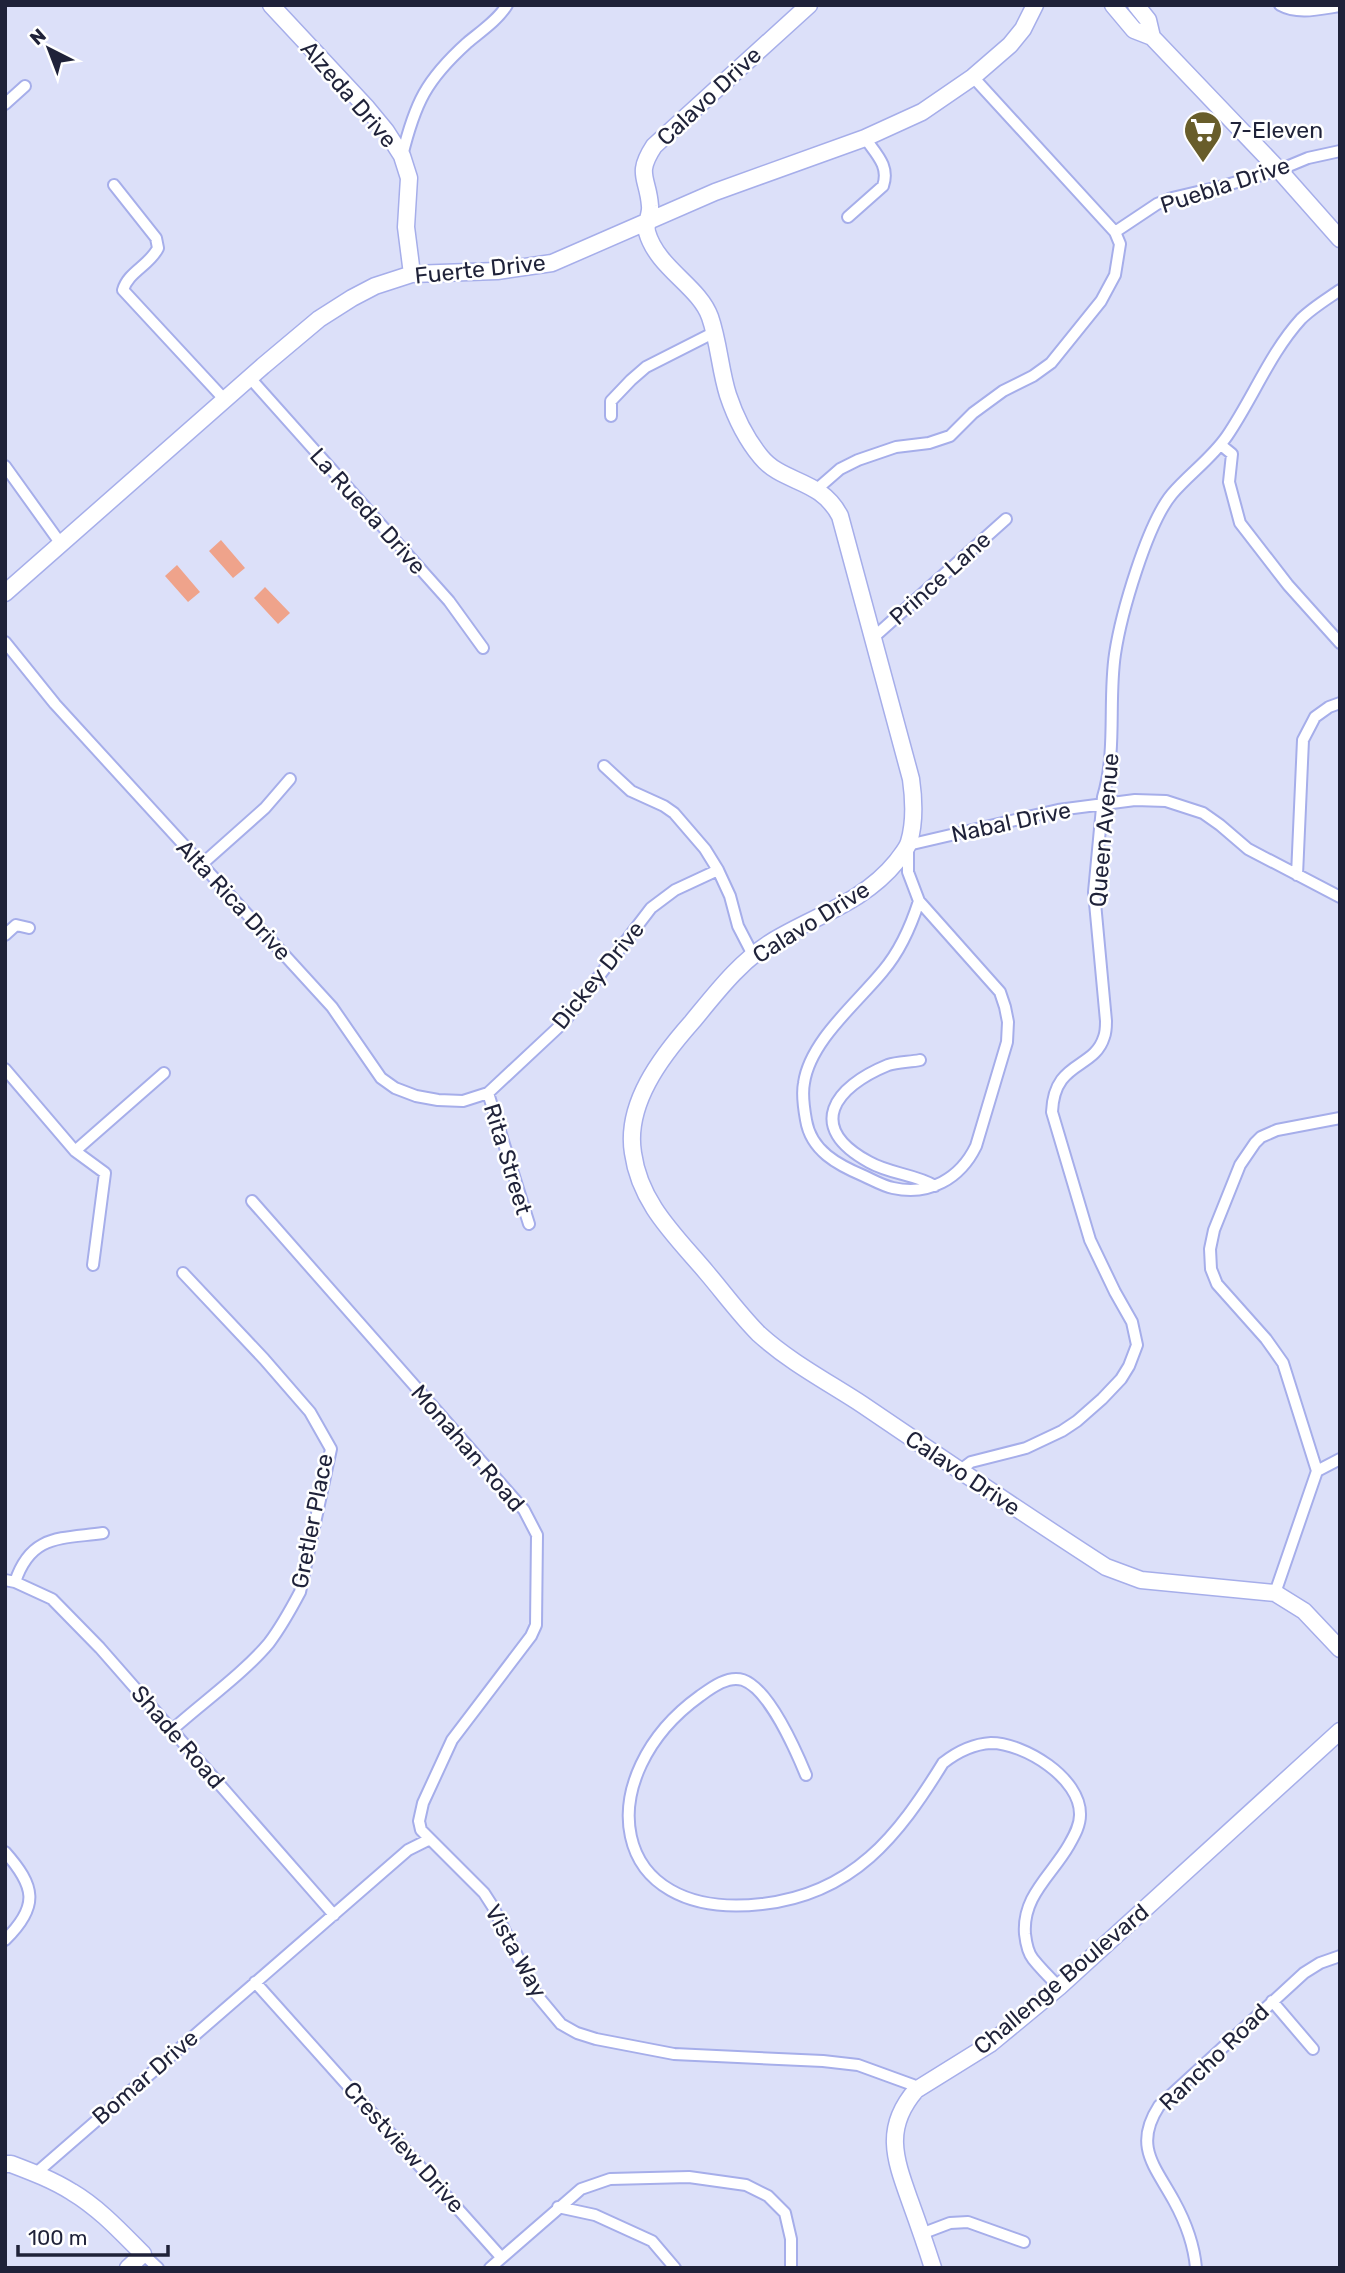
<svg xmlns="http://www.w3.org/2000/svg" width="1345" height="2273" font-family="Rubik,sans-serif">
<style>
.green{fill:#efa38b}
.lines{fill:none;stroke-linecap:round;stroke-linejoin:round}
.street-casing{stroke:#a6aeea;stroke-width:14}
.secondary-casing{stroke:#a6aeea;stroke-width:19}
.street{stroke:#fff;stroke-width:10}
.secondary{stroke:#fff;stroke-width:16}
.labels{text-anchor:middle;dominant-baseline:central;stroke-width:5;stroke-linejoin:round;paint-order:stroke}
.street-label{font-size:23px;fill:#1f2239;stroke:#fff}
.poi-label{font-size:23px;fill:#1f2239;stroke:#fff;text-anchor:start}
</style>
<rect width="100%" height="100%" fill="#dce0f9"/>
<!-- green -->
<path class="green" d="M221,540L245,568L233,578L209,551Z
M177,565L200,592L188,602L165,576Z
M265,587L290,613L278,624L254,598Z"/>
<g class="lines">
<defs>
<path id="street" d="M1280,5C1298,15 1320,9 1340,6
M5,104L25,86
M402,156C415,103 426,80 467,43C480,32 498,20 507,5
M114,185L156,238L158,248C150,265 128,272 123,290L225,400
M848,217L883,186C890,166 876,154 865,138
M1115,232L1157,204L1172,198L1223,186L1279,170L1308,158L1340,151
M250,378L449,601L483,648
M611,416V401L631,380L646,367L715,332
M1221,445L1232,454L1229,482L1240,523L1288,585L1340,643
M5,466L61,544
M817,489L840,469L858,460L896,447L929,443L950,436L973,413L1003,391L1033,376L1051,363L1101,301L1115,275L1120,244L1115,232L973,77
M874,637L1006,519
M5,642L55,704L332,1007L381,1078L395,1088L416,1096L438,1100L463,1101L488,1093L564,1022L651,908L675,890L718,870
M604,766L631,791L664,806L674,813L705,849L718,870L730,896L738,926L753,955
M201,865L265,808L290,779
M1297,875L1303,740L1315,717L1329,707L1340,703
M919,901L1000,992L1005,1007L1008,1022L1007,1042L976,1146C960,1179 929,1196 893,1188C883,1186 873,1180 864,1176C838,1165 811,1151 806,1120C804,1109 802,1093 804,1083C810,1041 857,1003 883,971C900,951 911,926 919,901L908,872V845L1058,810L1135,800L1166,801L1203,813L1220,825L1248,849L1340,897
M5,935L16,925L29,928
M920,1060C910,1062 897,1062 888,1065C834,1087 805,1127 869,1162C890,1174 915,1174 935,1186
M5,1069L75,1151L105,1173L93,1265
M488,1093L529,1224
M75,1151L164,1073
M252,1201L524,1510L537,1535L536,1625L531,1636L452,1740L423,1803L419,1821L421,1830L430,1839
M959,1471L971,1462L1026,1448L1062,1431L1077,1421L1102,1399L1121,1379L1129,1366L1137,1345L1132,1322L1115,1292L1090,1240L1052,1112C1054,1060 1094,1070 1104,1037C1106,1032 1106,1026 1106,1021L1094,892L1103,797C1117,750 1108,701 1115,654C1121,614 1147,524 1172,494C1189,474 1212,458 1227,436C1253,398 1270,353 1301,319C1312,308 1327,299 1340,290
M1317,1471L1340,1459
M5,1580L15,1582L52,1599L100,1648L334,1915
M15,1582C31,1534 60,1539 103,1533
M1275,1593L1317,1471L1283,1363L1266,1339L1217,1284L1211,1269L1210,1249L1214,1230L1240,1165L1255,1143L1261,1137L1277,1130L1340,1118
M172,1730C202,1703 244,1673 269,1643C281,1627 291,1609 300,1592L331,1449L310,1412L264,1359L183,1273
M806,1775C796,1751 769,1689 743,1680C728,1675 711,1688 700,1696C590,1775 605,1922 762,1904C853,1894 898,1836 943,1763C957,1752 973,1744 991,1743C1024,1743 1081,1778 1080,1815C1080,1826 1074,1836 1069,1845C1052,1875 1022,1896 1025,1934C1026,1943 1028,1953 1033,1959C1041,1969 1050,1978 1059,1987
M5,1852C35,1886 40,1906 5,1940
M255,1982L501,2257
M1272,2001L1313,2049
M35,2174L408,1850L430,1839L484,1893L493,1907L536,1994L561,2024L577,2033L596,2039L674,2054L823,2061L858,2065L913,2085L916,2090
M558,2207L595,2215L652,2241L675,2268
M921,2234L950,2223L968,2222L1024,2242
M143,2254L158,2268
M490,2268L581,2189L610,2179L689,2177L746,2185L768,2196L785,2213L791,2239V2268
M1196,2268C1194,2245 1185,2221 1174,2201C1155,2166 1133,2146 1159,2106L1304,1973L1320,1963L1340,1956"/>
<path id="secondary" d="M271,5L367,108L386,131L402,156L409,178L406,227L412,274
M809,5L654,146C635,175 648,177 650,206C651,214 645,224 647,232C657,268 699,286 710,317C719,343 720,370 728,395C735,416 747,440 761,457C783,484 820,478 840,516L911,779C914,800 915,822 909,842C907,849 901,855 897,861C863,903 816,915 773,941C740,961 716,993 692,1022C661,1057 625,1104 633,1153C640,1204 676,1236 707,1273C724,1293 740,1315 759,1334C791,1363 828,1382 863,1405C944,1460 1024,1514 1106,1567L1141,1580L1275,1593L1304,1611L1340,1649
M1113,5L1134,30L1152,37L1279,170L1340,239
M1136,5L1148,20L1152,37
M5,593L263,366L319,319L352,298L375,286L412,274L497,271L552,263L715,192L865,138L922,112L973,77L1010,45L1023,29L1035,5
M5,2164H11C32,2172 53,2180 72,2192C99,2208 121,2232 143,2254L128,2268
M933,2268C926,2246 918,2223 910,2201C895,2159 883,2128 916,2090L990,2044L1059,1987L1340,1731"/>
</defs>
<!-- street casing -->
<use href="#street" class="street-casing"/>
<!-- secondary casing -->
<use href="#secondary" class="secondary-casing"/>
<!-- street -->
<use href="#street" class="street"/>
<!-- secondary -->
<use href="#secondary" class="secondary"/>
</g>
<!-- icons -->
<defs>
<symbol id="supermarket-pin" viewBox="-11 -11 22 30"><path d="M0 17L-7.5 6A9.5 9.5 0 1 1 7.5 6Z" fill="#685d2a" stroke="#fff"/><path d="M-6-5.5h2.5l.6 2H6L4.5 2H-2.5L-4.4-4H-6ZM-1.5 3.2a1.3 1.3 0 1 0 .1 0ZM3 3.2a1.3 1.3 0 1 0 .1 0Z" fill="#fff"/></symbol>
</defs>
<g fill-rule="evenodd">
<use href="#supermarket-pin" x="1181" y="108" width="44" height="60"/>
</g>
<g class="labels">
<!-- street labels -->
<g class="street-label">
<text transform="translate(349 94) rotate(49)">Alzeda Drive</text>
<text transform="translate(709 96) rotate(-43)">Calavo Drive</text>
<text transform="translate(1225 185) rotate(-18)">Puebla Drive</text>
<text transform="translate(480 269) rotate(-6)">Fuerte Drive</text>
<text transform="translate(368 511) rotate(48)">La Rueda Drive</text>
<text transform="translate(940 578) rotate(-42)">Prince Lane</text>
<text transform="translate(1011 822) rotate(-12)">Nabal Drive</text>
<text transform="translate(1104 830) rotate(-85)">Queen Avenue</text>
<text transform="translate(234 900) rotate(47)">Alta Rica Drive</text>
<text transform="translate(811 922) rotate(-32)">Calavo Drive</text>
<text transform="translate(598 975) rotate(-51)">Dickey Drive</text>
<text transform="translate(508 1159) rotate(73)">Rita Street</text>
<text transform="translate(468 1448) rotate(49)">Monahan Road</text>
<text transform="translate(963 1473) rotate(34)">Calavo Drive</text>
<text transform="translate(312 1521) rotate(-79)">Gretler Place</text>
<text transform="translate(178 1737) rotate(49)">Shade Road</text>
<text transform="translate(516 1951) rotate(61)">Vista Way</text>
<text transform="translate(1061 1979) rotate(-40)">Challenge Boulevard</text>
<text transform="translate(1214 2057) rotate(-44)">Rancho Road</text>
<text transform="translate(145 2077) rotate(-41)">Bomar Drive</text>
<text transform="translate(404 2147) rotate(48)">Crestview Drive</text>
</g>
<!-- poi labels -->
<g class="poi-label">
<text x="1230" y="130">7-Eleven</text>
</g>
</g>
<!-- border -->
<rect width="1345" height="2273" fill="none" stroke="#1f2239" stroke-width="14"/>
<!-- north arrow -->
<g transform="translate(49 49) rotate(318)" stroke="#ffffff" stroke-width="5" paint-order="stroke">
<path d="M0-5L12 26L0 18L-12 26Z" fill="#1f2239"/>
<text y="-10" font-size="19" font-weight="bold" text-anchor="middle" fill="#1f2239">N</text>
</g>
<!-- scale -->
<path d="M18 2245v10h150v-10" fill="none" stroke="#1f2239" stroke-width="3.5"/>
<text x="28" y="2245" font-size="21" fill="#1f2239" stroke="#ffffff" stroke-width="5" paint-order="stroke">100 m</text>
</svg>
